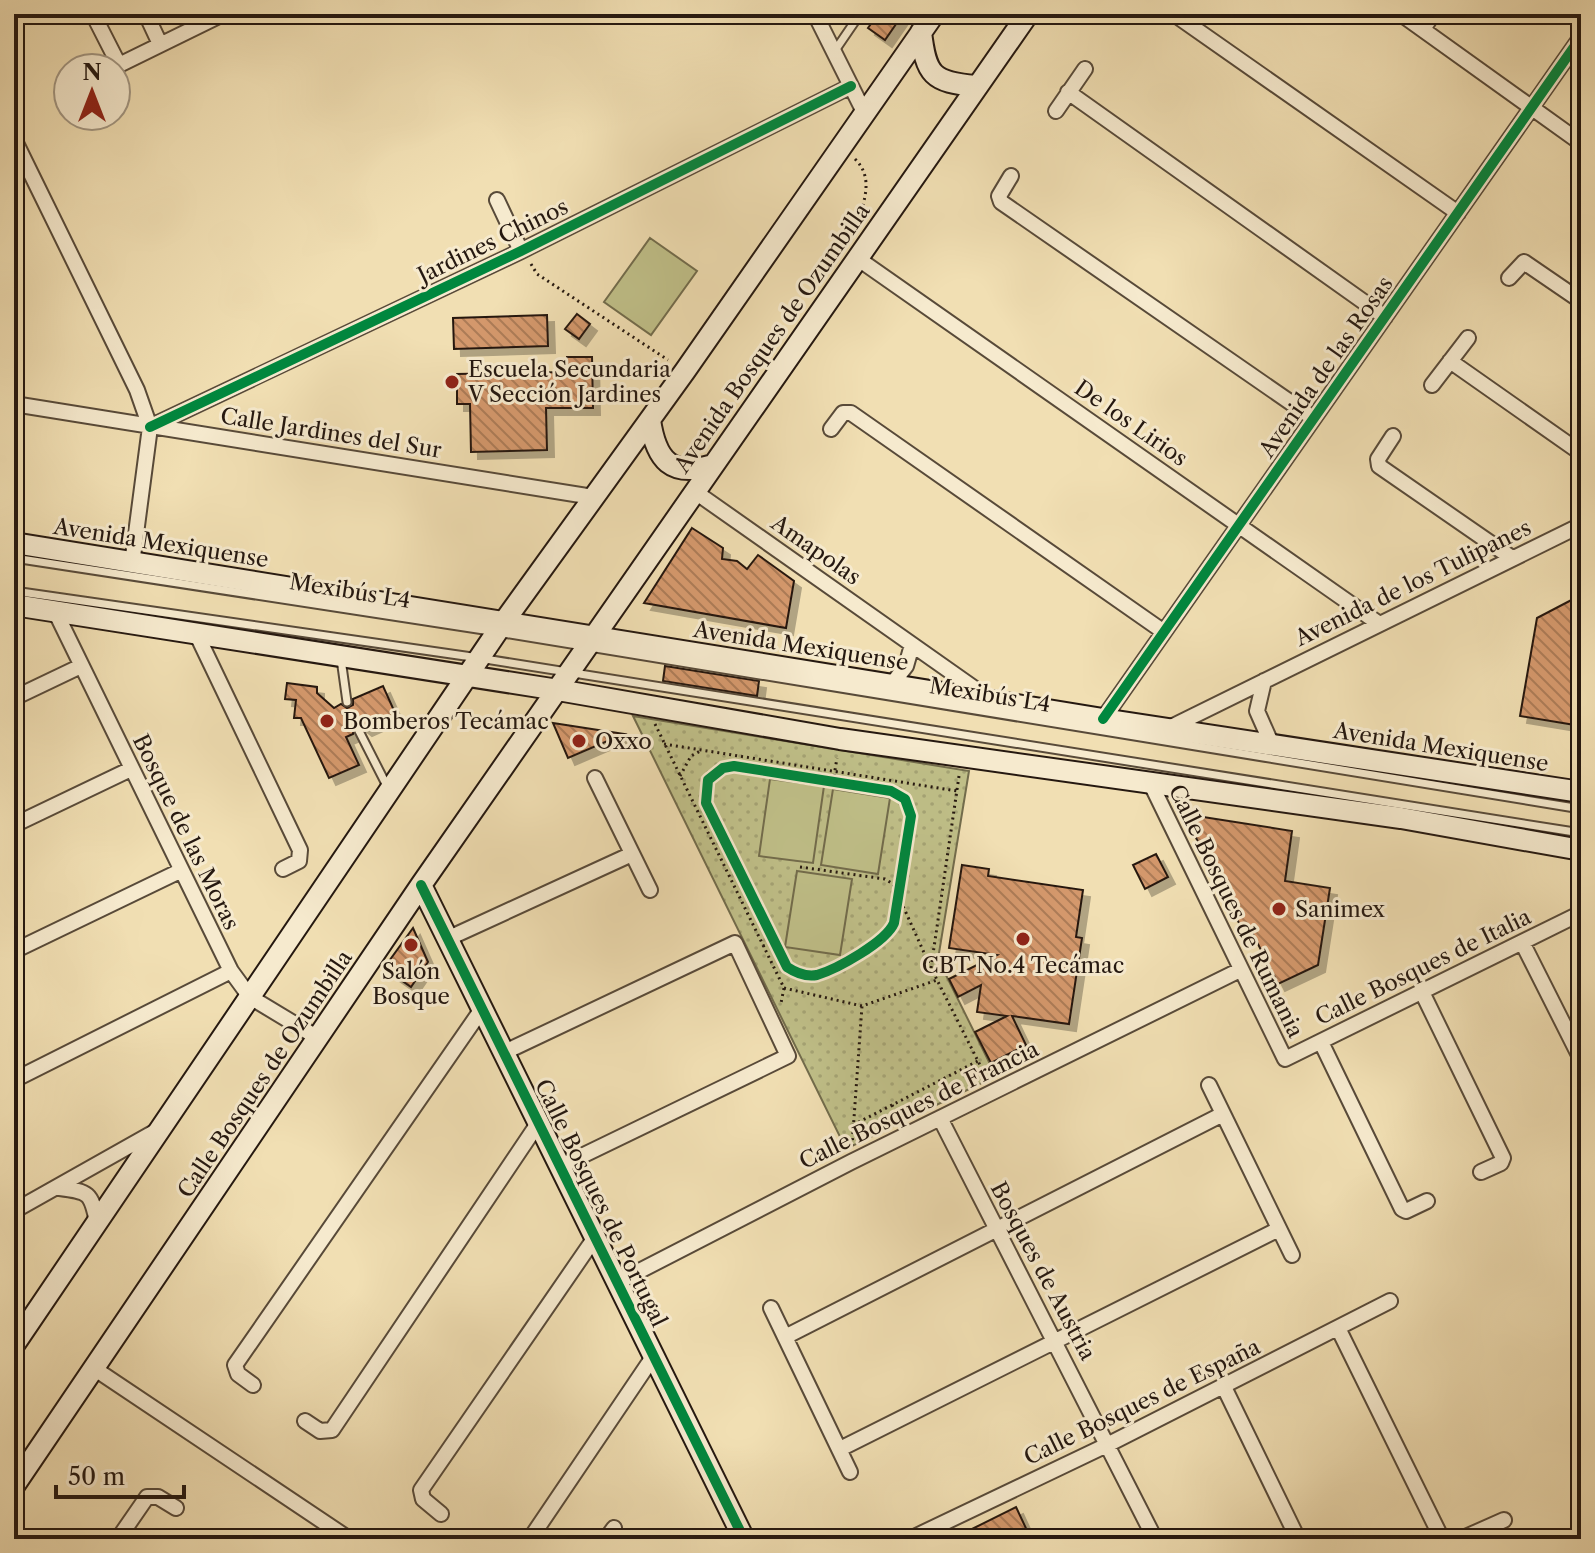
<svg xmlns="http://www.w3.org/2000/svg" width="1595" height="1553" font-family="'Libre Caslon Text',serif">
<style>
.grass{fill:url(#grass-dots);stroke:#726c4c;stroke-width:2}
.pitch{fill:#c0c089;stroke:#726c4c;stroke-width:2}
.building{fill:url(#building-back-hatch);stroke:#251810;stroke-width:2;filter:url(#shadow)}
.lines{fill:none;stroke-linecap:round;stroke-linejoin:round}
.lane-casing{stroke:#584a39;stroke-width:11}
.street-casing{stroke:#584a39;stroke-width:18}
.secondary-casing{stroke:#251810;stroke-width:24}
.path{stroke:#251810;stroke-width:3;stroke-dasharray:2 4;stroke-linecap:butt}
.lane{stroke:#f6eace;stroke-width:7}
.street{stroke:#f6eace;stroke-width:14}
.secondary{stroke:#f6eace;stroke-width:20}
.cycleway-casing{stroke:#f6eace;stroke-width:15}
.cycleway{stroke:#00873e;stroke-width:10}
.poi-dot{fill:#8f2418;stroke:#f6eace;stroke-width:3}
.labels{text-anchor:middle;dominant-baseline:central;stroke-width:6;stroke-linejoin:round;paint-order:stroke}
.street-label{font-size:22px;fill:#251810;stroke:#f6eace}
.poi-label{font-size:22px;fill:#251810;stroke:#f6eace;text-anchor:start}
</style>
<defs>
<pattern id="grass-dots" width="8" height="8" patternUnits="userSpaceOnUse" patternTransform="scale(2)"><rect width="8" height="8" fill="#c0c089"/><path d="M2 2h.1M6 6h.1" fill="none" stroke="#a5a475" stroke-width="1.8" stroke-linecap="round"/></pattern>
<pattern id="building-back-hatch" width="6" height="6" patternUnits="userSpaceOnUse" patternTransform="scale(2)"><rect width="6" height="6" fill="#d4986c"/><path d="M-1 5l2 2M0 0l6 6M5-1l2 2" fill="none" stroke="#ac7b57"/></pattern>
<filter id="shadow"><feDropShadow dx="7" dy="7" stdDeviation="0" flood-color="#0004"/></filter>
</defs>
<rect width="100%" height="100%" fill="#f1dfb3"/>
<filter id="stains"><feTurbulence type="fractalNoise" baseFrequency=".0025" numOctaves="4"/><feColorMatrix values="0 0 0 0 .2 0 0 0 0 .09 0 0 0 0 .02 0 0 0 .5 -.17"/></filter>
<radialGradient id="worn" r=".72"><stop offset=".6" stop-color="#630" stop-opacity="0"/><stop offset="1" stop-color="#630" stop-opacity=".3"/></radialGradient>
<!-- grass -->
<path class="grass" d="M633,716L969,771L938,959L996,1076L846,1149Z"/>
<!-- pitch -->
<path class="pitch" d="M650,238L697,271L651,335L604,302Z
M770,779L824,786L813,863L759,856Z
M833,789L890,798L878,874L821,865Z
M797,871L852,879L840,955L785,947Z"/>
<!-- building -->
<path class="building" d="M878,14H903L885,40L868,28Z
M577,314L590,324L579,339L565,329Z
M547,315L548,346L454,349L453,318Z
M567,357H592L593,408H546L547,450L471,452L470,404H457V374L567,372Z
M692,528L723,548L722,559L737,561L747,569L758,555L794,581L786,628L644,603Z
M1581,595V726L1520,716L1537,618Z
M665,666L759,681L757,696L663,681Z
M287,683L317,687V693L334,708L341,704L347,708L353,705V699L383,686L396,715L365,729L360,725L354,727L353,734L346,737L359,765L329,778L301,718H294L296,700L285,699Z
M553,723L624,734L568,758Z
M1184,814L1292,831L1285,881L1330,888L1318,965L1278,984L1252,932L1242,929Z
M1156,854L1168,877L1145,889L1133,865Z
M962,865L989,869L988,876L1083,890L1076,937L1082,938L1069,1024L1012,1016L1026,1045L991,1063L975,1032L1007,1016L977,1012L981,985L958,997L949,979L997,955L949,948Z
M413,928L428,962L411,987L384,968Z
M1016,1507L1031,1539H952Z"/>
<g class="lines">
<defs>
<path id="lane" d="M834,52L860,14
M14,558L497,632L1581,809
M14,591L479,658L1581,833
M341,659L347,702
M359,731L387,786"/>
<path id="street" d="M93,14L119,65L223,14
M146,14L160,44
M815,14L864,112
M1174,14L1458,213
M1401,14L1581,143
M1423,29L1433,14
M1068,92L1385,317
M1056,111L1085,69
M14,139L137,390L150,427L132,564
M1011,176L999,196L1001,202L1313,418
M497,200L521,251
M857,258L1378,623
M1509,278L1524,262L1581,301
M1450,361L1581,453
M1432,385L1468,338
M14,404L593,497
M150,427L521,251L851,86
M831,429L843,413H851L1164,632
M1393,436L1378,459L1379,466L1512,558
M694,491L988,698
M55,611L231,971L250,997L318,1038
M197,635L300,850L299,861L283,869
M1264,681L1257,711L1272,745
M892,684L906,666L912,645
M14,698L81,666
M1103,719L1581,37
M1169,728L1581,525
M595,778L650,890
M1150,782L1285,1059L1581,913
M14,825L131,769
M449,938L632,854
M1522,942L1581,1059
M14,951L180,871
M1422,992L1503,1158L1501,1163L1481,1172
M1321,1042L1402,1209L1406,1211L1427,1201
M505,1052L735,943L788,1056L561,1166
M14,1080L231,971
M1209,1085L1292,1255
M940,1118L1155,1539
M59,1188C89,1192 91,1192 97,1222
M14,1211L156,1131
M618,1282L851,1162L1240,970
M771,1308L850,1472
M1339,1330L1442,1539
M785,1337L1223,1114
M95,1369L349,1539
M253,1385L238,1374L235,1365L482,1009
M1224,1387L1298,1539
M305,1421L320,1431L332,1430L539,1122
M840,1449L1279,1229
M441,1514L423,1499L421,1490L596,1236
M118,1539L147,1497H158L176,1508
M530,1539L653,1357
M606,1539L614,1528
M910,1539L1109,1444L1390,1301
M1461,1539L1504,1520"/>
<path id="secondary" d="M921,32C926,75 932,82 976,86
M650,420C656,460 671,478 713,465
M14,543L1103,719L1581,792
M14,605L558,690L840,739L1401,818L1581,850
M421,885L744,1539
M14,1345L503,623L685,371L934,14
M14,1486L421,885L1028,14"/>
</defs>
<!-- lane casing -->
<use href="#lane" class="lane-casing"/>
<!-- street casing -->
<use href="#street" class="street-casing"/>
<!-- secondary casing -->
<use href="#secondary" class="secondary-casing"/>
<!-- path -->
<path class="path" d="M855,159C874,178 864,200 858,223
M531,264L537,274L668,360
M655,724L784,988L781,1003
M664,744L957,791
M680,776L691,756L702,750
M959,776L931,968L986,1077
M833,782L837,758
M800,867L885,879L893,884L931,968
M763,946L774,942
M784,988L862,1006L937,980
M892,1105L900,1119
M853,1125L978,1061
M852,1146L862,1006"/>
<!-- lane -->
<use href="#lane" class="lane"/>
<!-- street -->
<use href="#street" class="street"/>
<!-- secondary -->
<use href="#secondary" class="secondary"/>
<defs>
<path id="cycleway" d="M150,427L521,251L851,86
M1103,719L1581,37
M734,766L891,791L905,799L911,816L894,923C886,942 837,969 817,975C806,977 796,973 787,967L706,803L708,780L723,768Z
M421,885L744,1539"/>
</defs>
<!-- cycleway casing -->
<use href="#cycleway" class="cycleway-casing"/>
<!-- cycleway -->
<use href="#cycleway" class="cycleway"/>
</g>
<!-- markers -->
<g class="poi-dot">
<circle cx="452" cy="382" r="8"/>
<circle cx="327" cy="721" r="8"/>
<circle cx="579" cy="741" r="8"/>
<circle cx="1279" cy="909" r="8"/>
<circle cx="1023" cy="939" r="8"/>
<circle cx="411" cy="945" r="8"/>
</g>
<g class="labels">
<!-- street labels -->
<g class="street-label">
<text transform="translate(493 241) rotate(-26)">Jardines Chinos</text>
<text transform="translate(772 338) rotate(-55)">Avenida Bosques de Ozumbilla</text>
<text transform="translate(1326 367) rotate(-55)">Avenida de las Rosas</text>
<text transform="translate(1131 423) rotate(35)">De los Lirios</text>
<text transform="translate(331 433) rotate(9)">Calle Jardines del Sur</text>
<text transform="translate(161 543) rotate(9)">Avenida Mexiquense</text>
<text transform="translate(816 550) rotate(35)">Amapolas</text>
<text transform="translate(1413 583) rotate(-26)">Avenida de los Tulipanes</text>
<text transform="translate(350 591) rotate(9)">Mexibús L4</text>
<text transform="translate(801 646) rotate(9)">Avenida Mexiquense</text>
<text transform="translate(990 695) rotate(9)">Mexibús L4</text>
<text transform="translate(1441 747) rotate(9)">Avenida Mexiquense</text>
<text transform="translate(186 832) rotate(64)">Bosque de las Moras</text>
<text transform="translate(1236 911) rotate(64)">Calle Bosques de Rumania</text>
<text transform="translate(1423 967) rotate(-26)">Calle Bosques de Italia</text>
<text transform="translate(265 1074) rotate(-56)">Calle Bosques de Ozumbilla</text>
<text transform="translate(919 1105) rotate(-26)">Calle Bosques de Francia</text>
<text transform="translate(601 1203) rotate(64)">Calle Bosques de Portugal</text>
<text transform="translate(1043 1271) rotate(62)">Bosques de Austria</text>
<text transform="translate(1142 1402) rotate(-26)">Calle Bosques de España</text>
</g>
<!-- poi labels -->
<g class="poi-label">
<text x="468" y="369">Escuela Secundaria<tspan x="468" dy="25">V Sección Jardines</tspan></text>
<text x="343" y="721">Bomberos Tecámac</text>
<text x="595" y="741">Oxxo</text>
<text x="1295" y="909">Sanimex</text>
<text x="1023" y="965" text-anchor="middle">CBT No.4 Tecámac</text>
<text x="411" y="971" text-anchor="middle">Salón<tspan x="411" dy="25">Bosque</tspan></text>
</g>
</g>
<!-- margin -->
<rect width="1595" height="1553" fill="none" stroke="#f1dfb3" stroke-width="48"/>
<rect x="16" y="16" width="1563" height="1521" fill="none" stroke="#251810" stroke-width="4"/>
<rect x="24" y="24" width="1547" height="1505" fill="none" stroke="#251810" stroke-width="2"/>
<!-- north arrow -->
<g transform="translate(92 92)"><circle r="38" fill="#f6eace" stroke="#a29682" stroke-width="2"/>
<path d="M0-6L14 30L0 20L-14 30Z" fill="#8f2418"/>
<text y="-12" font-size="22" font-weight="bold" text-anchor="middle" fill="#251810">N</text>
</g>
<!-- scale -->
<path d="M56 1485v12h128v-12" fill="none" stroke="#251810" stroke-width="4"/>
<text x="68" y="1485" font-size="24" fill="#251810" stroke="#f6eace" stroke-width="6" paint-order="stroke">50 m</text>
<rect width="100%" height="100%" filter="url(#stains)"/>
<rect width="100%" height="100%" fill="url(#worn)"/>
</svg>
